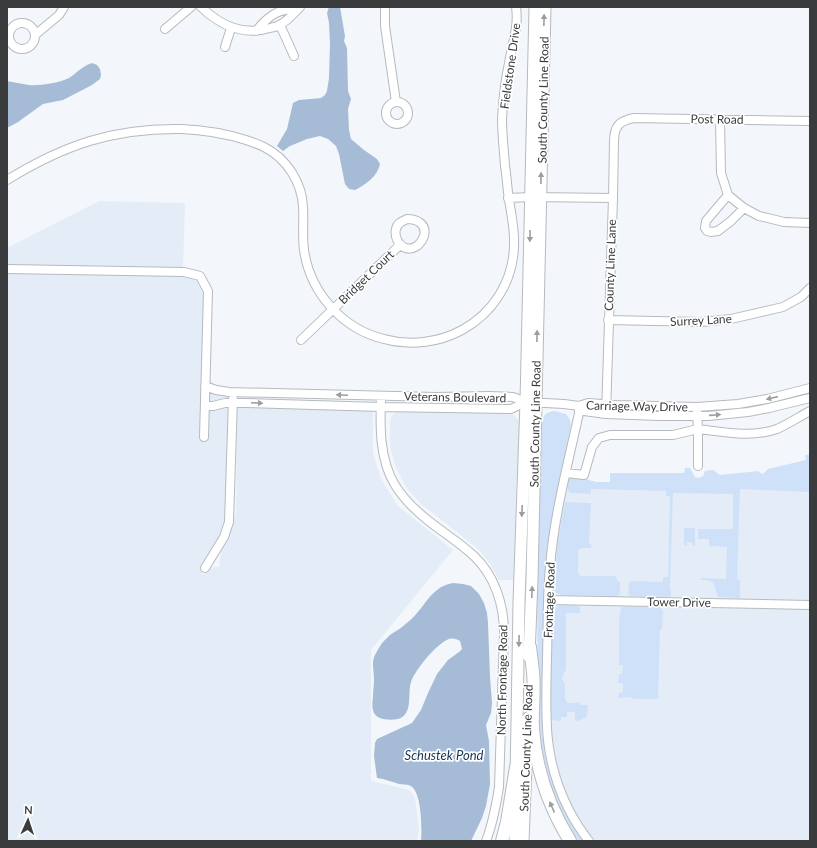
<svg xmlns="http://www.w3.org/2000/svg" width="817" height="848" font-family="Lato,sans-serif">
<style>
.built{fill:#e4edf7}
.green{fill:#cfe1f8}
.water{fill:#a5bbd6}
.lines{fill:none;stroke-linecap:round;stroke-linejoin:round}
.minor-casing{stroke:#b6babe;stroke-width:10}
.major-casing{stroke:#b6babe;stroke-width:13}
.highway-casing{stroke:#b6babe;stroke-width:14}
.minor{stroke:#fff;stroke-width:8}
.major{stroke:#fff;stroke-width:11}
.highway{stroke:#fff;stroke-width:12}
.oneway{fill:#9c9d9e}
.labels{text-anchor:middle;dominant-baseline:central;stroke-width:3.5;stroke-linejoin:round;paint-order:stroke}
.street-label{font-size:12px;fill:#3a3b3d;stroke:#fff}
.water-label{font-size:13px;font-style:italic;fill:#143459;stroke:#fff}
</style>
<rect width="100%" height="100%" fill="#f3f7fb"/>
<!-- built -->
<path class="built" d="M99,201L185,203L183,267L197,269L207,277L212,290L208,378L216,386L229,389L225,520L218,539L202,563L203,575L213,567H219L221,551L230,534L236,513L237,405L373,410V452L381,479L398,506L453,550L371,650V781L410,790L415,798L419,829L417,841H7V248Z
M402,410L504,413L512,414L514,415L519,421L521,433L516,487L515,580H499L490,564L481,552L472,544L421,504L406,487L397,470L394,462L390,446V421L391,417L394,413L397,411Z
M566,484H590L810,490V841H593L586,833L575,815L559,781L549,729L550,642L554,553Z"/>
<!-- green -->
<path class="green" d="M554,411L566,414L570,420L571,425L547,547L543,658L542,731L547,760L551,776L556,789L568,816L585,841H578L564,820L542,767L538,730L537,587L542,422C543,415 547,412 554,411Z
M805,455H810V492L740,489L737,579L740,580V598L718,597C713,586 718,580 701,580V578L726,579L727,547L709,546V539H698V529H733V494L673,493L670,587L671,592V596L669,597L630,596L628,593L629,583L631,581L663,582V577H668L670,496H666V491L591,489V494L571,493L568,491V483L569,478C578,475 587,480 596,482C601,482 605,482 610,482V473H684L685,468H690L695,477L698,478L703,476L705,471L713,470L720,475L758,471L762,474L764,473L768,469L806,460Z
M565,502L591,503L589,543L592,546L591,548H581L578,550V573L580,576H616L617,581L620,582V593L618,596L562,595L556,593L555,591L557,545Z
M684,528H695V546L692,545V542H687V546L684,545Z
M562,605L579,606L580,608V613H566V669L562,678L565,684V698L567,703H575L578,702L581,705H588L587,717C583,719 580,721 575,721V712H567V717H561V721L552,720L549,715L552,613C552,608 557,606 562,605Z
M621,607H660L663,611L662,629L660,630L658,699H634C628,695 624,698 618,698L619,693L623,692V683H618L619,674H622L623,665H619V621Z"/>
<!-- water -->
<path class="water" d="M329,7H340L345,36L344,41L347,48L348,91L351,99L348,109L349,130L351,139L364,150L377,159L380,164C378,176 365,185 355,190L349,189L345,184L339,154L336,146L328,139L320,136L307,139L290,146L283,151L277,146L287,129L293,103L299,100L321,98L325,95L327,91L329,78L330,43L329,23L327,13Z
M92,63L97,65L100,69L101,75L100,79L92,85L63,100L43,104L18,122L7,128V81C14,82 21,84 29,85C39,86 59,83 69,78C77,73 82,66 92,63Z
M453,583L463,584L471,586L479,594L484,603L487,613L488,623L490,677L492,703L491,713L486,725L489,741L490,784L486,806L482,818L471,841H421C422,830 422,793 411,786C408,784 403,785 399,784C392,782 385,779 377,778L374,756L375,743L377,739L412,723L421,710L428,693L437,674L448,660L459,652L462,649L460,641C457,639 453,638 449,639C437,643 415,670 411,682C407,694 414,714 398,719C392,720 385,720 380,718C371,715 372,704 373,697C373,691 374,685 374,679C374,670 371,663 375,655C378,649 382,642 387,638C391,633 397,631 402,627C407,623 413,618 417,613C424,605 429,596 437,590C442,586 447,584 453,583Z"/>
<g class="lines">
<defs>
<path id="minor" d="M201,7C221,26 243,36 270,28C273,27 277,27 279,25C287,22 294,13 300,7
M385,7V26L396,102
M9 36a13 13 0 1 1 26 0a13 13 0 1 1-26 0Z
M280,25L294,56
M165,29L191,7
M256,31C269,15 278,9 299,8
M35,35L59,15L64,7
M225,47L231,28
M386 113a11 11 0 1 1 22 0a11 11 0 1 1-22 0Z
M720,119L721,173L728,195L744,208L759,216L784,222L810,223
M7,180C64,145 113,128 181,129C205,130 224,133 246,140C252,142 258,144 264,147C286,158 302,182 303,207C304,221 302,235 304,250C310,292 342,329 384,339C410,346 438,343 462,330C493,313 513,282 514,246C515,230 511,214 509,199C507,188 507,177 505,166C504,150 502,135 502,119C503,100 505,81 509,63C512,44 519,26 516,7
M728,195L706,221L705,228L707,231L711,232L718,231L731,221L744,208
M508,198L531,197L613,198
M407,219C417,219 427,224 424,236C422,241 421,243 417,246C400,257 388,230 401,222C403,221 405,220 407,219Z
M7,269L184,272L200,276L208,291L204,437
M608,320L702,322L731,319L783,307L801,297L810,288
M301,340L400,245
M205,386L216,390L229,392L436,397L489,396L513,397L526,402L564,404L579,406L588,403L617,405L697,407L738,404L767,399L810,388
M381,396C380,425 379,459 395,485C404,500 416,511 430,522C444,533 460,543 474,556C495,576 504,605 504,633L499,787C496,806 493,823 486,841
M205,406H213L225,403H244L381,407L511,409L526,402
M579,406V413C568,464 554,515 550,567C547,597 548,627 547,658C546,713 542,756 568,808C574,820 581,831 589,841
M579,406L584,411L606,414L659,416H708L748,412L769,408L810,398
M606,414L613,198L614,142C614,126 619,121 634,118L810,121
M698,466V429C724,432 751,438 777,429C788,424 799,417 810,411
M566,473L584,475L592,447L599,438L610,435H673L698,429L697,412
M205,568L224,537L229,522L233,399
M548,600L810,605"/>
<path id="major" d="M529,657L532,579L545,7
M515,841L519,602L526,402L535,7
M523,841L528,718"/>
<path id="highway" d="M530,647C531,655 532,664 533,672C535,691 532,710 533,729C536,770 549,807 570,841
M502,841L507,822L516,767"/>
</defs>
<!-- minor casing -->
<use href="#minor" class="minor-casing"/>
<!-- major casing -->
<use href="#major" class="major-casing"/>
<!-- highway casing -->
<use href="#highway" class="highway-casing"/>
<!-- minor -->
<use href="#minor" class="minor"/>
<!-- major -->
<use href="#major" class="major"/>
<!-- highway -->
<use href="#highway" class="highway"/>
</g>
<!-- one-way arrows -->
<defs><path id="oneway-solid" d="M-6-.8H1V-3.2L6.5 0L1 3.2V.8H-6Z"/></defs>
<g class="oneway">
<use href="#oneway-solid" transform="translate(544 20) rotate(-89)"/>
<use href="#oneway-solid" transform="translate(541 178) rotate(-89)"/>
<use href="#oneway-solid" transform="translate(530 236) rotate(91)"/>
<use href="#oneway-solid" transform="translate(537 336) rotate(-89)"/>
<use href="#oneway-solid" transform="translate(342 395) rotate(-178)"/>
<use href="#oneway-solid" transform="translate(772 398) rotate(167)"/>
<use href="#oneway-solid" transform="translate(257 403) rotate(2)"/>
<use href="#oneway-solid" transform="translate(715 415) rotate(-4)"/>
<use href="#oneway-solid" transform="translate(522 511) rotate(92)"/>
<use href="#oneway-solid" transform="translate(532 592) rotate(-88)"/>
<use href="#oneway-solid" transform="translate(519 641) rotate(91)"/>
<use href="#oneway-solid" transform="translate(552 807) rotate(-114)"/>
</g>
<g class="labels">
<!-- street labels -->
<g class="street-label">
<text transform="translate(510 66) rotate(-82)">Fieldstone Drive</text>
<text transform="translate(543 100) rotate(-89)">South County Line Road</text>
<text transform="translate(717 119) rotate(1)">Post Road</text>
<text transform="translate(610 265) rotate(-88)">County Line Lane</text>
<text transform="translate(366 277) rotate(-44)">Bridget Court</text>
<text transform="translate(701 320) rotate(-3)">Surrey Lane</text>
<text transform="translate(455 397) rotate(1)">Veterans Boulevard</text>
<text transform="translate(637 406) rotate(1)">Carriage Way Drive</text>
<text transform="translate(535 424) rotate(-89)">South County Line Road</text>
<text transform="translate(549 600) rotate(-88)">Frontage Road</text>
<text transform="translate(679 602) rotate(1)">Tower Drive</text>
<text transform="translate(502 680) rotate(-89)">North Frontage Road</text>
<text transform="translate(526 748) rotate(-88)">South County Line Road</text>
</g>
<!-- water labels -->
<g class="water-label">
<text x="444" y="755">Schustek Pond</text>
</g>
</g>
<!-- border -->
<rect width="817" height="848" fill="none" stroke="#3a3b3d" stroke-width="16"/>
<!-- north arrow -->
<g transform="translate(28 820) rotate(3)" stroke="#ffffff" stroke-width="3" paint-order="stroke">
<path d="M0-3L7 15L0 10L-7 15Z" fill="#3a3b3d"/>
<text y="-6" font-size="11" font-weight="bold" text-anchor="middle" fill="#3a3b3d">N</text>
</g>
</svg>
